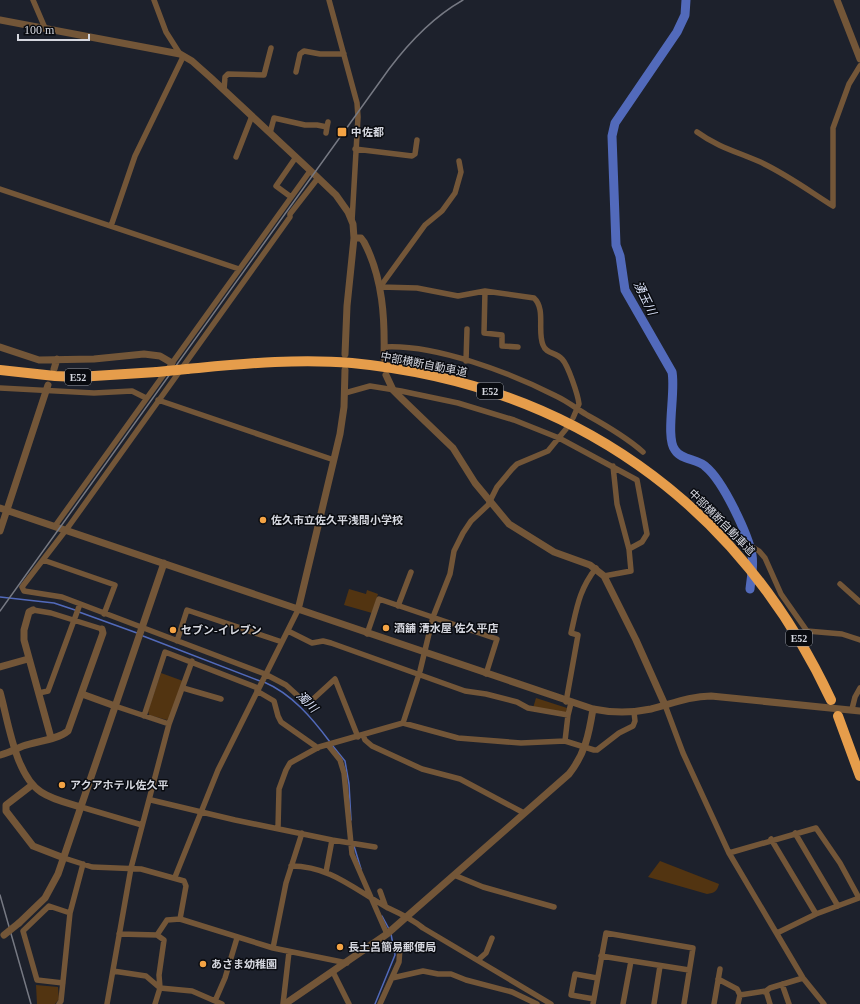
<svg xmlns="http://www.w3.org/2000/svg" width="860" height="1004" font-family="'Times New Roman','Noto Sans JP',serif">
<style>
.green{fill:#523411}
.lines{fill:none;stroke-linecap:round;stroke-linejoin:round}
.stream{stroke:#526abb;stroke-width:1.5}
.river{stroke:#526abb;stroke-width:9}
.minor{stroke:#735638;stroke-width:5.5}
.tertiary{stroke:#735638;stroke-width:7}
.motorway{stroke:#e69d4b;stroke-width:10}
.rail{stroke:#767983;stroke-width:1.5}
.tertiary-bridge{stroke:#735638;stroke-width:7}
.motorway-bridge{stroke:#e69d4b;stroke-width:10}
.poi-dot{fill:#f4a344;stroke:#090b10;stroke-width:1.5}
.labels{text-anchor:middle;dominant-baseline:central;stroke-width:3;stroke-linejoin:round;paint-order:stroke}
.shield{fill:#090b10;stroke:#989aa1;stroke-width:1}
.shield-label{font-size:10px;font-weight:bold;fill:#d5d7df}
.poi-label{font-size:11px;font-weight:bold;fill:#d5d7df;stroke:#090b10;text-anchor:start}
.street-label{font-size:11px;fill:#d5d7df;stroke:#090b10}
.water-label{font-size:12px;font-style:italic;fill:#d9e1f8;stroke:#090b10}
</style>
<rect width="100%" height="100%" fill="#1d212c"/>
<!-- green -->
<path class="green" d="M349,589L366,594L367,590L378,594L372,613L344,605Z
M161,673L183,681L170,719L167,720L149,715L148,711Z
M536,698L567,708L566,713L533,708Z
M660,861L719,884C717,891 715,893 707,894L648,877Z
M36,985L58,987L59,999L55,1004H37Z"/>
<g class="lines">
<!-- stream -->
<path class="stream" d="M0,597L54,603L75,610
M79,612L137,633
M143,636L260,681
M264,682C292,694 312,718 330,742
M332,745L345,761L349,784L351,820
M354,846L361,869
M382,916L389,929
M375,1004L395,955L391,934"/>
<!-- river -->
<path class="river" d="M686,0L685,15L677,32L615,123L612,136L616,245L620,256L625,290L672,372C676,392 665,437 675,450C681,460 698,459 706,467C723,481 748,534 752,555C754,566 751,578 750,589"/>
<!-- minor -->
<path class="minor" d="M33,0L45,28
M154,0L166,32L180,54
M329,0L357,103L358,117L352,221
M296,72L300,54L304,51L320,54H344
M224,90L225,77L228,74L264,75L271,48
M697,132C716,146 737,152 758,161C785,173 809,191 833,206V128L849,84L860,66
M270,133L274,118L305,125H317L327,127L328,122
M326,133L327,127
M355,149L412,156L415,154L417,140
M236,157L252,116
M0,189L239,269
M291,197L276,186L296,157
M111,226L135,156L183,57
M380,287L417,288L458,296L485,291L534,298C546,309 537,331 543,345C546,354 556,352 562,359C568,365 578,395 579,404L573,418
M380,287L425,225L442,211L455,193L461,172L459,161
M485,291L484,333L502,335V346L518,347
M384,347C435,344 511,373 556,396C567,401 577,409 587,415C607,426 626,437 643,452
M466,361L467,329
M0,388L94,393L132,391L146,398
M345,393L370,386L401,391L458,403L514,420L559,438L637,480L647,534L642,542L629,549
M158,400L334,460
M55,526L310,171
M746,550L754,548L759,551L765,558L781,594L807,631L842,634L860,640
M43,560L115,585L104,614
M604,576L631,571L629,549L617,504L613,466
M840,584L860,602
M398,606L411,572
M33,610L51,613L102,629
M288,631L312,643L323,641L331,643L465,691L486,694L517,702L528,708L568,715L565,741L594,750H597L619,733L633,726L635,721L634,712
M367,634L379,599L497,639L486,674
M177,641L187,610L282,642
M183,688L221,699
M257,691L274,701L278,716L281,722L318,748
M39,693L48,691L80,604
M297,695L286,685L265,674L62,597L24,591L22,587L69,526L290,217V214L318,178
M311,701L335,679L358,737
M566,702L578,635L571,633C577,607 579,590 596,568
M665,705L683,753L729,853L803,978L824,1004
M115,706L169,724
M852,709L855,697L860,688
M568,715L571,703
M144,716L165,652L258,688
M403,723L420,671L433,617L450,574L454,551L463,533L471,521L488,505L497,487L512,469L517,464L548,451L566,429
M363,735L365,740L372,746L422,769L460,779L524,813
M328,745L340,760L344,773L352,854L387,934
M151,800L235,820L332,840L326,872
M81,807L142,825
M278,828L279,789L286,770L290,763L319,747L403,723L458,738L521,743L565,741
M795,833L838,906
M332,840L375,847
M729,853L816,828L840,863L859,898L816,914L771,839
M64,858L92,867L141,869L184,881L186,886L180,919
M291,866C331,866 355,890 388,908C401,914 412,919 423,928L551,1004
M454,875L483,887L554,907
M175,877L218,770L298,610
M380,891L385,905
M777,933L816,914
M119,934L157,935L167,920L180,919L273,948L347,963
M157,935L164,940L159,975L160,988L192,991L222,1004
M273,948L286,883L302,833
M601,956L689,970
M478,960L486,953L492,938
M113,971L146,976L160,988L155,1004
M333,972L349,1004
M392,978L423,971L438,974H451L466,980L512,992L537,1004
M718,979L737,989L740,995L738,1004
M63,983L37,980L23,931L49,906L70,913
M782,984L789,1004
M766,991L770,988L803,978
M740,995L766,991L770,1004
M594,999L571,995L575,974L597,978
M215,1001L225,978L237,938
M59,1004L61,1001L70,913L83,864
M107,1004L131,868L169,724L192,661
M283,1004L289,952
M380,1004L399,962L400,947
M593,1004L606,933L693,948L684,1004
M623,1004L631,961
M654,1004L660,966
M714,1004L720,969"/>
<!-- tertiary -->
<path class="tertiary" d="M837,0L860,59
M0,20L180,54L192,61L210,77L314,174L336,195L348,212L353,224L354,238L347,306L345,354
M354,238H361L364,242C383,278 385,319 384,358
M0,347L39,360L94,359L144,354L160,356L172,363
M54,369L57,359
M386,375L393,390L402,399L453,448L475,483L509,524L554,552L590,565L604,576L636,640L665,705
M0,508L593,709C612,713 632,713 651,709C671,704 690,696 711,696L860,711
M0,531L48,385
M33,610L29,612L24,630V640L51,738
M298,610L340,434L344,407L345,370
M0,667L28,659
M0,692C8,720 15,775 41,792C53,800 68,803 81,807
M82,694L115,706
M0,755C9,753 15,749 23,746C37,741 57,740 68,731L103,633L102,629
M32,785L6,805V811L33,846L64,858
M19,923L45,898L58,874L164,563
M285,1004L387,934L569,774C585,754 589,734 593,709"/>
<!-- motorway -->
<path class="motorway" d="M187,369C241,364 297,358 352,363C570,384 738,502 831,700
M0,370L55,376L78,377L157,372
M838,716L860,776"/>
<!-- rail -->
<path class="rail" d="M0,611L389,69C410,41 433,17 463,0
M0,895L31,1004"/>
<!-- tertiary-bridge -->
<path class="tertiary-bridge" d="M4,935L19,923"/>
<!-- motorway-bridge -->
<path class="motorway-bridge" d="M157,372L187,369"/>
</g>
<!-- markers -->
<g class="poi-dot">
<rect x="337" y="127" width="10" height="10" rx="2"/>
<circle cx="263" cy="520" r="4"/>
<circle cx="386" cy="628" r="4"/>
<circle cx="173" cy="630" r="4"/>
<circle cx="62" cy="785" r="4"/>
<circle cx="340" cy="947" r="4"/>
<circle cx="203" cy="964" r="4"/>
</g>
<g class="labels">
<!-- shield labels -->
<g class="shield">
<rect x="65" y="369" width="26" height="16" rx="3"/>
<rect x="477" y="383" width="26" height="16" rx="3"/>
<rect x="786" y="630" width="26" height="16" rx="3"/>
</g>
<g class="shield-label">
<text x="78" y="377">E52</text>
<text x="490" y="391">E52</text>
<text x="799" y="638">E52</text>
</g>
<!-- poi labels -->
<g class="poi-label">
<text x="351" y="132">中佐都</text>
<text x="271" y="520">佐久市立佐久平浅間小学校</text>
<text x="394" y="628">酒舗 清水屋 佐久平店</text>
<text x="181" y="630">セブン-イレブン</text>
<text x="70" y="785">アクアホテル佐久平</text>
<text x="348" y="947">長土呂簡易郵便局</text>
<text x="211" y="964">あさま幼稚園</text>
</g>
<!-- street labels -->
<g class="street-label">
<text transform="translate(424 364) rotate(11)">中部横断自動車道</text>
<text transform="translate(722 522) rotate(45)">中部横断自動車道</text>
</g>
<!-- water labels -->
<g class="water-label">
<text transform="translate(645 298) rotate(64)">湧玉川</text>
<text transform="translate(307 702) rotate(45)">濁川</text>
</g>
</g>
<!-- scale -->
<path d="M18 34v6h71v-6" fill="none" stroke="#d5d7df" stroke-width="2"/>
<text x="24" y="34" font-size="12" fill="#d5d7df" stroke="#090b10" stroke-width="3" paint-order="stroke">100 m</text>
</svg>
